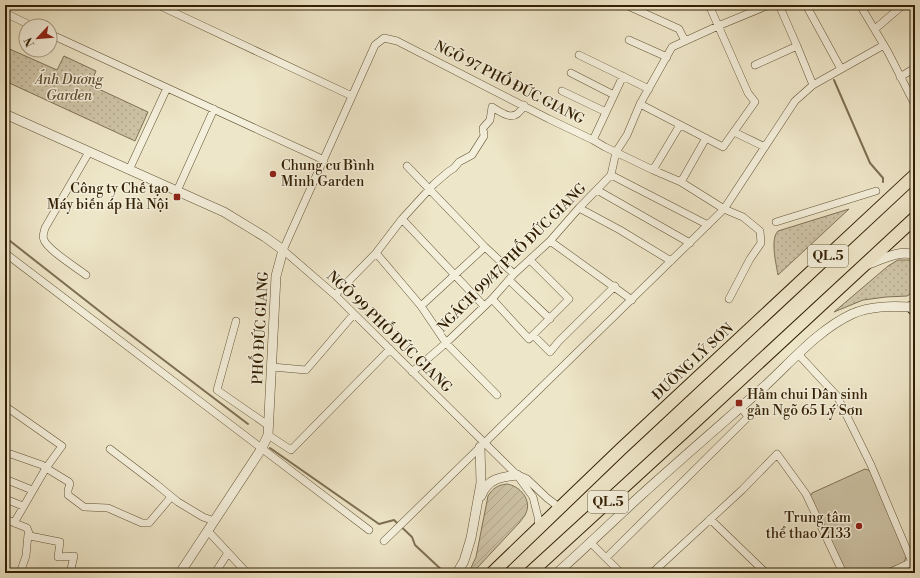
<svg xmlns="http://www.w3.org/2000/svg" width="920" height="578" font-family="'Libre Bodoni',serif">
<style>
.grass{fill:url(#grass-dots);stroke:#807256}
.garden{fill:url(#garden-furrows);stroke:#807256}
.pitch{fill:#cec4a7;stroke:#807256}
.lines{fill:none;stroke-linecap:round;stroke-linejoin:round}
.stream{stroke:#7d6f51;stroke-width:2}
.minor-casing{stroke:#625235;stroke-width:8}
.tertiary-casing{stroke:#625235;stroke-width:10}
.secondary-casing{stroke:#332004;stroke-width:12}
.trunk-casing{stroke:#332004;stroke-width:14}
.minor{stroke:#f4efdb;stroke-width:7}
.tertiary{stroke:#f4efdb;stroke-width:9}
.secondary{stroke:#f4efdb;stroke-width:10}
.trunk{stroke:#eee6c8;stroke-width:12}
.poi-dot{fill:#8f2418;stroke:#f4efdb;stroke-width:1.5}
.labels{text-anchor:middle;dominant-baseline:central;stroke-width:3;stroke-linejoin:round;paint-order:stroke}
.shield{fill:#f4efdb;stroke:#6d5e44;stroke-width:1}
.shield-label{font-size:13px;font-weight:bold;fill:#332004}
.park-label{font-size:14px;font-style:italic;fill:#625135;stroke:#f4efdb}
.street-label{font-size:14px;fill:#332004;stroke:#f4efdb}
.poi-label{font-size:14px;fill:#332004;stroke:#f4efdb;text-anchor:start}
</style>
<defs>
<pattern id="grass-dots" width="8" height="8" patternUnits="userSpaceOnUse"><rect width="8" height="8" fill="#cec4a7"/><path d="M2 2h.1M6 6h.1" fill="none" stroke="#b1a88e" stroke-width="1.8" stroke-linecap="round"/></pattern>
<pattern id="garden-furrows" width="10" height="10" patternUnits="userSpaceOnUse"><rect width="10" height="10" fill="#cec4a7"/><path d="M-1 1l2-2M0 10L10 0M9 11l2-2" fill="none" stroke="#b1a88e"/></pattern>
</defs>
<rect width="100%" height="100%" fill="#eee6c8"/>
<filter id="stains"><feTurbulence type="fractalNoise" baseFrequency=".005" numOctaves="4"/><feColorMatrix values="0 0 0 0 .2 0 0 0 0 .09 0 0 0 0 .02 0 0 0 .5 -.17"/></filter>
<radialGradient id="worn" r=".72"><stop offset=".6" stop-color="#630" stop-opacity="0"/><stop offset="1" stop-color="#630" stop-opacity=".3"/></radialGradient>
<!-- grass -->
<path class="grass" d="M5,47L57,70L64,56L96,71L90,85L148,112L135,141L5,81Z
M849,209L778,275C776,263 770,239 778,231Z
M898,260H912L915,262V291L907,296L886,297L863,300L834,312L888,266Z"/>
<!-- garden -->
<path class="garden" d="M507,484C520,486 532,500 526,513C525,516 522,519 520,522L478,567L471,573L469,572L476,557L488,496C493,488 498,485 507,484Z"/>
<!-- pitch -->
<path class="pitch" d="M865,469L871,471L908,553L904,562L879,573H844L809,499L812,493Z"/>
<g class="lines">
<!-- stream -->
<path class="stream" d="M834,80L870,163L883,178V182
M5,237L107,317L248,424
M270,448L379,524L394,520L412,537L415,545L445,573"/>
<defs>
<path id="minor" d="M158,5L352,96
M626,5L679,29L685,41
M779,5L797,46L813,85
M806,5L841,69
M860,5L888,52L915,105
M5,13L32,26
M875,29L903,5
M50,34L324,160
M629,40L667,57
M579,55L649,89
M755,65L797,46
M571,73L614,95
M900,77L915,68
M562,91L606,112
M640,104L723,147L755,102L748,93L709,5
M734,132L765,147
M593,140L623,76
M407,166L485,247L514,274
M129,170L167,88
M653,170L680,125
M611,175L708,225
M681,182L706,138
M597,190L690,243
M177,191L214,109
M579,208L620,230L671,261
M402,219L484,306
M776,222L876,191
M550,241L632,300
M5,253L369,530
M376,253L421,306L446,343L497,395
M86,275C77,268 48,250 44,240C42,236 44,232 45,228L89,152
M509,280L550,319
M335,295L376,253L402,219L434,184L448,172L454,168L459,162L472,155L484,136L483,128L490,120L492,107C505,115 515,123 524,105
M492,299L529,339L569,299L530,260
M421,306L485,247
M236,321L217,390L269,426
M533,335L550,352L559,341L615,286
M798,354L837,396L871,465L912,562L889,573
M272,367L306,370L354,314
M412,372L446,343L492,299L514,274L550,241L579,208L611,175L616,152L627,135L640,104L672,47L718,26L769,5
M5,406L62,446L46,468L69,482L70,484L68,490V495L84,507L108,508L142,523H149L171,497
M268,435L291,450L390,349
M110,449L156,484L178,502L203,517L214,521
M5,452L42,465L46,468L14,523
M518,475L527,479L547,498L560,508
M5,479L32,490
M5,499L23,506
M5,519L27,528L30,536L60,542L58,557L74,556L70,573
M710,519L766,573
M539,528L538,517L533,497L517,475L335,295L283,250L375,45L384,38L397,41L549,119L593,140L605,147L653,170L681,182L724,209L743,217L760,231L761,243L750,259L729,299
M208,531L247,573
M384,541L724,209L795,101L813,85L884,45
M591,543L621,573
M606,558L748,417L741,407
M20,573L26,556L28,534
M215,573L228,553
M652,573L742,490L777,454L806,494L843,573"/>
<path id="tertiary" d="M5,114L224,212L265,237L283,250L276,276L268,435L262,448L180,573
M866,265C881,260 899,249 915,255
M481,496C487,479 500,477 517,475
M457,573L464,561L471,538L481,483L480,447
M557,573C585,548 612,522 639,497C681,459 724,422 766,385C793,360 818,330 852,314C870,306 891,306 911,307L915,304"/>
<path id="secondary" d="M911,307L915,311"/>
<path id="trunk" d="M492,573L621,449L915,175
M530,573L686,430L915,218"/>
</defs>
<!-- minor casing -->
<use href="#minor" class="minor-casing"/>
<!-- tertiary casing -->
<use href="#tertiary" class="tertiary-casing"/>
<!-- secondary casing -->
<use href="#secondary" class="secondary-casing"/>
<!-- trunk casing -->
<use href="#trunk" class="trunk-casing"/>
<!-- minor -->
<use href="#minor" class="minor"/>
<!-- tertiary -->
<use href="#tertiary" class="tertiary"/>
<!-- secondary -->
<use href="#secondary" class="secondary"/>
<!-- trunk -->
<use href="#trunk" class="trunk"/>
</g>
<!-- markers -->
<g class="poi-dot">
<circle cx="273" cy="174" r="4"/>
<rect x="173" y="193" width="8" height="8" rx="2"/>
<rect x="735" y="399" width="8" height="8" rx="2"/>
<circle cx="859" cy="526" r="4"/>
</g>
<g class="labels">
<!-- shield labels -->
<g class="shield">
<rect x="808" y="245" width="40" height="22" rx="3"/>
<rect x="588" y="491" width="40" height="22" rx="3"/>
</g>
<g class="shield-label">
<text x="828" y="256">QL.5</text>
<text x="608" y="502">QL.5</text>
</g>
<!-- park labels -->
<g class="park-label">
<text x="69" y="80">Ánh Dương<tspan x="69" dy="16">Garden</tspan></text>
</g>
<!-- street labels -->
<g class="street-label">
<text transform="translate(509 83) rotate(27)">NGÕ 97 PHỐ ĐỨC GIANG</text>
<text transform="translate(512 258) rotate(-45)">NGÁCH 99/47 PHỐ ĐỨC GIANG</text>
<text transform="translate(261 328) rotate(-87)">PHỐ ĐỨC GIANG</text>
<text transform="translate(389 332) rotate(44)">NGÕ 99 PHỐ ĐỨC GIANG</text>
<text transform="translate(693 362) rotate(-43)">ĐƯỜNG LÝ SƠN</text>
</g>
<!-- poi labels -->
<g class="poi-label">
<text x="281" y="166">Chung cư Bình<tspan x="281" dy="16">Minh Garden</tspan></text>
<text x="169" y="189" text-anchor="end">Công ty Chế tạo<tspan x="169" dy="16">Máy biến áp Hà Nội</tspan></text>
<text x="747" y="395">Hầm chui Dân sinh<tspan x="747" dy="16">gần Ngõ 65 Lý Sơn</tspan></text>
<text x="851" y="518" text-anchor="end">Trung tâm<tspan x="851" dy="16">thể thao Z133</tspan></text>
</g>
</g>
<!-- margin -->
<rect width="920" height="578" fill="none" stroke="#eee6c8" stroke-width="20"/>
<rect x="6" y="6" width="908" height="566" fill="none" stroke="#332004" stroke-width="2"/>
<rect x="10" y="10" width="900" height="558" fill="none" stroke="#332004"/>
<!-- north arrow -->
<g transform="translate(38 38) rotate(244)"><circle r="19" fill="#f4efdb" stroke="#a79c85"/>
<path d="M0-3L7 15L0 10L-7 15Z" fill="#8f2418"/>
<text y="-6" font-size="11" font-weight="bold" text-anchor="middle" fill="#332004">N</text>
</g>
<rect width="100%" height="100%" filter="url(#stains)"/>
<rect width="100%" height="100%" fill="url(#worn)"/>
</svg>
